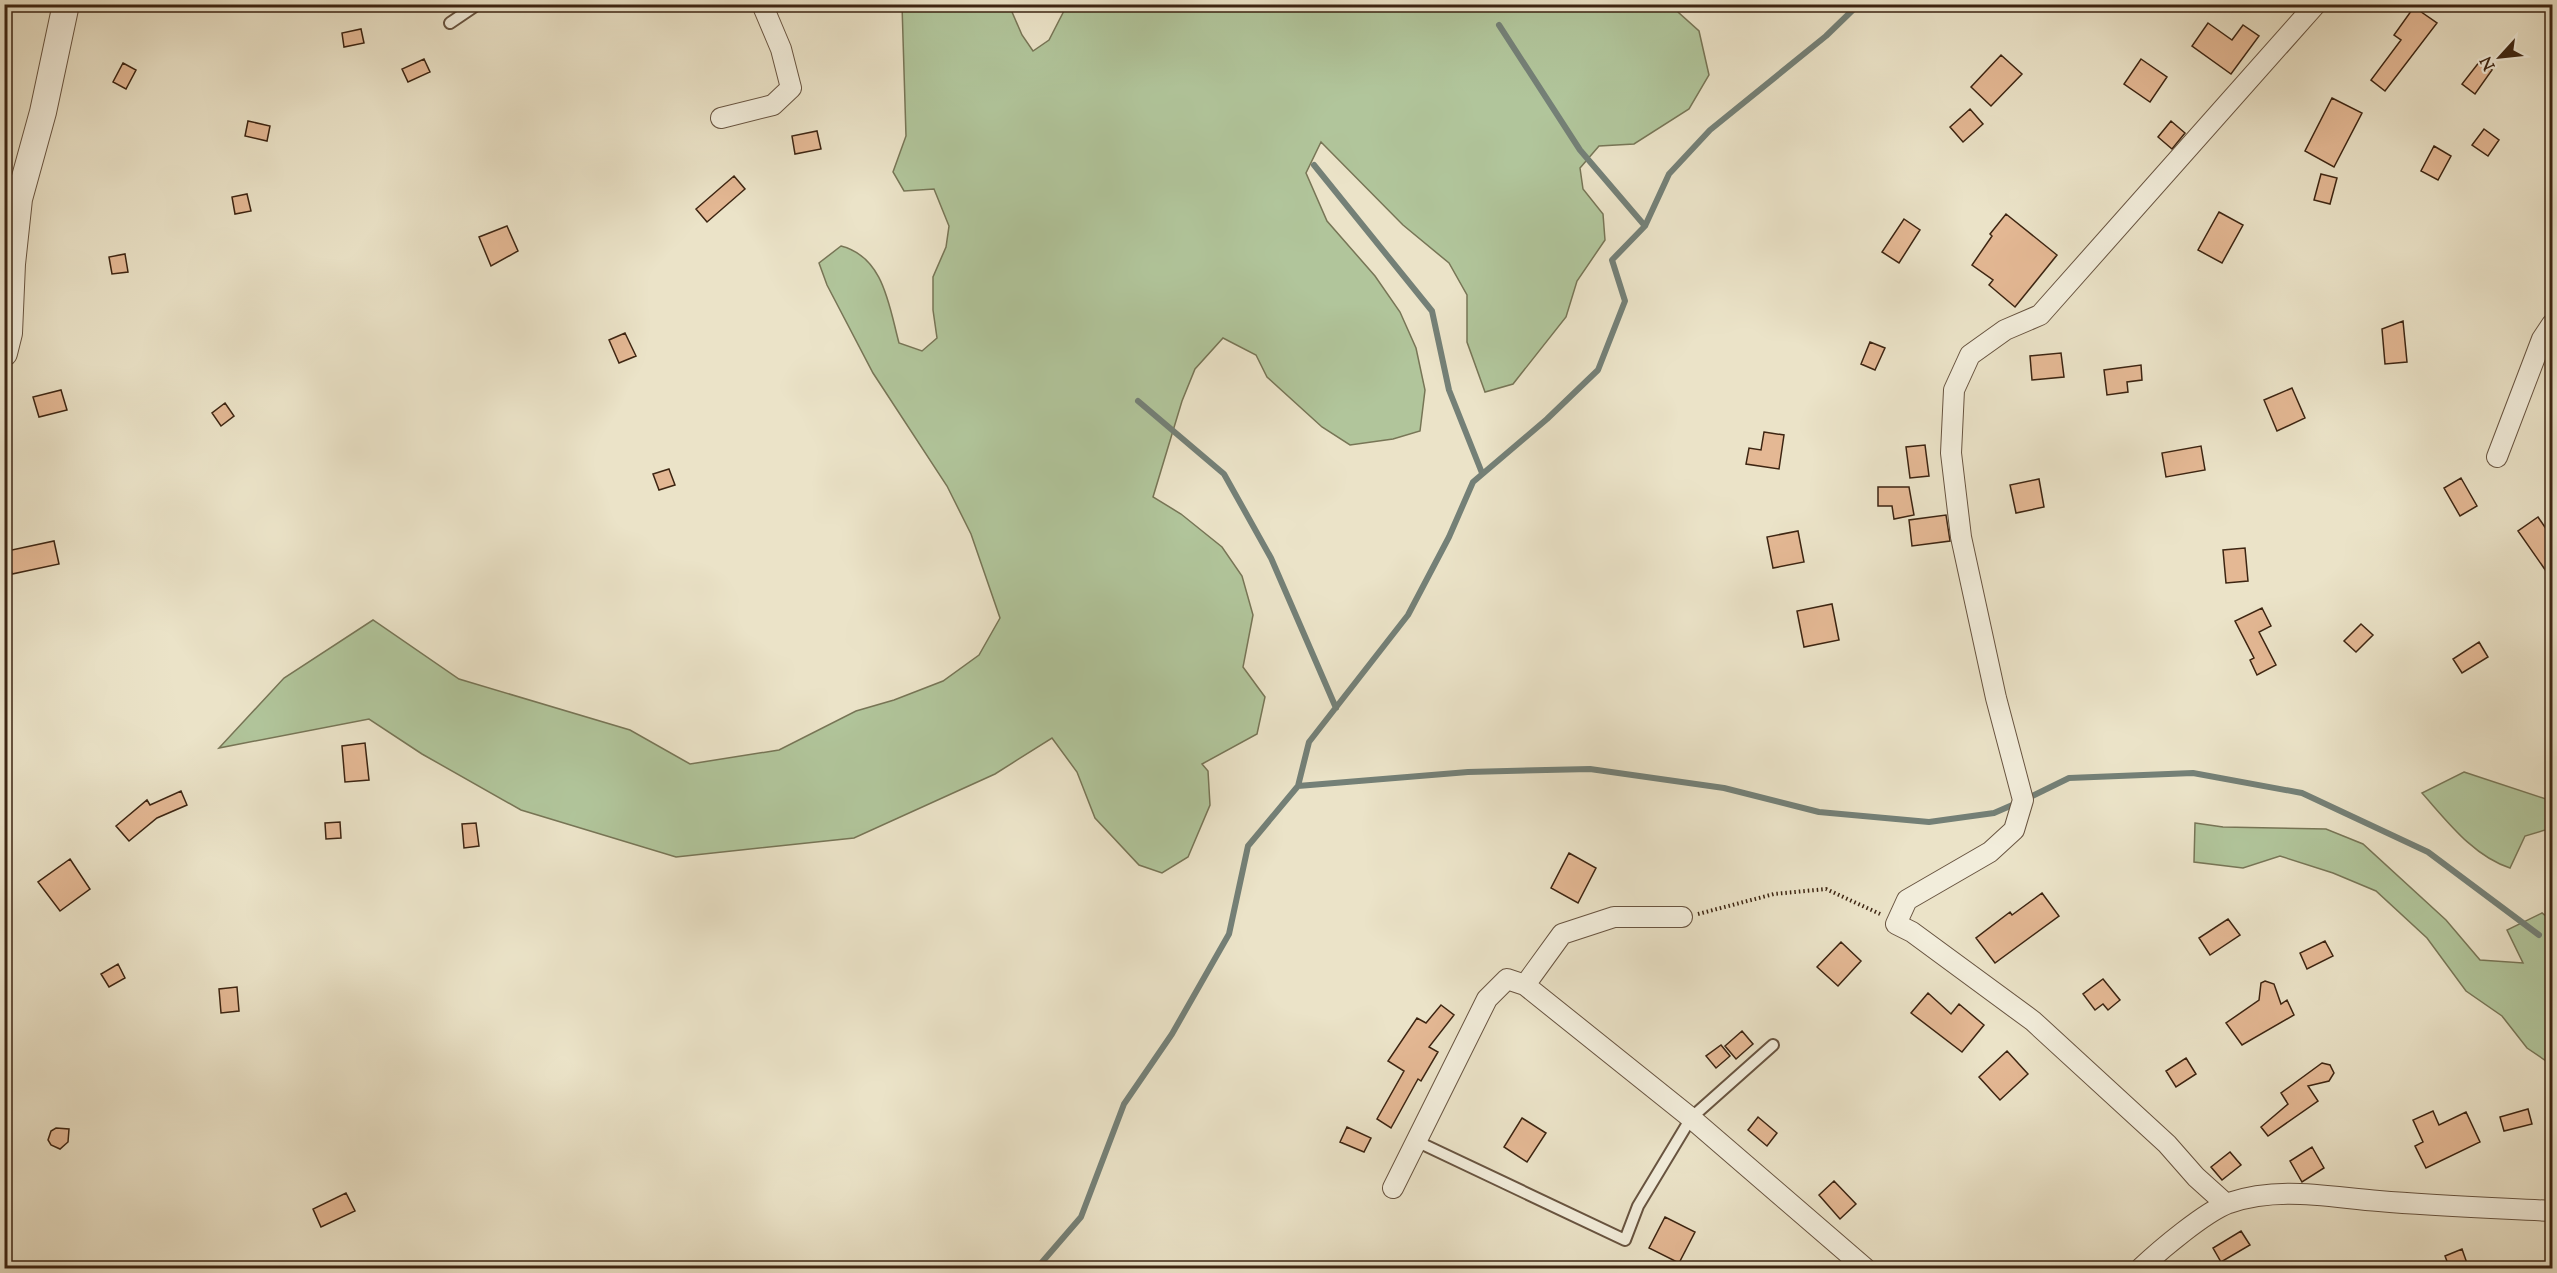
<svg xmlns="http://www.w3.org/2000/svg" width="2557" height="1273" font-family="'Sorts Mill Goudy',serif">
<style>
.green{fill:#b1c59b;stroke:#777556;stroke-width:1.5}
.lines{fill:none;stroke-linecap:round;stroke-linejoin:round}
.stream{stroke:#748077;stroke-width:6}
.building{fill:#e4b894;stroke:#3d2512;stroke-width:1.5}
.service-casing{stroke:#685440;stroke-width:14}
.minor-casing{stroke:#685440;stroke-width:22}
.tertiary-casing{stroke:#685440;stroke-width:28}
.path{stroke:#3d2512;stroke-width:4;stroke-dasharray:1.5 3;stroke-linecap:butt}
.service{stroke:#f2eddb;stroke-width:10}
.minor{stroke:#f2eddb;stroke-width:20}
.tertiary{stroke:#f2eddb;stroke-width:26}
</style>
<rect width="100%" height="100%" fill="#ebe3c8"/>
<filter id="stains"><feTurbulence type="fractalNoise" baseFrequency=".00333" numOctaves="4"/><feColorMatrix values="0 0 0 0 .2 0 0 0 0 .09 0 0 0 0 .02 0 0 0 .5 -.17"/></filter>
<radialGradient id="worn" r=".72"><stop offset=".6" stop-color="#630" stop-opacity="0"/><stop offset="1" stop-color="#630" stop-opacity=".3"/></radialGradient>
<!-- green -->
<path class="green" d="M1067,5H1675L1678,12L1699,31L1709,75L1689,109L1634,144L1599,146L1580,168L1583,189L1603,214L1605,240L1577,281L1566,317L1513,384L1485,392L1467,342V295L1449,263L1403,225L1321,142L1306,173L1327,221L1375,276L1400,312L1416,348L1425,390L1420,431L1393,439L1350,445L1322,427L1267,377L1256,355L1223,338L1195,369L1182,401L1153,497L1181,514L1222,547L1242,576L1253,615L1243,667L1265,697L1257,734L1202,764L1208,771L1210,805L1188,857L1162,873L1139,865L1095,818L1077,772L1052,738L995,774L854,838L676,857L521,810L422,754L369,719L219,748L284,678L373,620L459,679L630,730L690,764L779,750L856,711L894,700L943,681L979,655L1000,618L971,534L947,486L873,373L827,285L819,263L841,246C884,257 889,306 899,343L922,351L937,338L933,310V277L946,247L949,226L934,189L904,191L893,172L906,136L902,5H1009L1022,35L1033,51L1049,40Z
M2464,772L2552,801V828L2525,836L2510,868C2473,856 2447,821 2422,793Z
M2195,823L2223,827L2326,829L2363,844L2446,920L2480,960L2523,963L2507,930L2542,913L2552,921V1065L2527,1048L2502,1016L2466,991L2427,938L2376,891L2333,873L2280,856L2243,868L2194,862Z"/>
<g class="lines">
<!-- stream -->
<path class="stream" d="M1499,25L1580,150L1645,226
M1314,165L1432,311L1449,390L1482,473
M1138,401L1224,474L1271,558L1336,708
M1298,786L1468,772L1590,769L1724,788L1819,812L1929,822L1994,813L2017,803
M2026,799L2069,778L2193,773L2302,793L2428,852L2539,935
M1037,1268L1081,1217L1124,1104L1172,1034L1229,934L1248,846L1298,786L1309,742L1408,615L1449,537L1473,482L1547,419L1598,370L1625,301L1612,260L1645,226L1669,174L1710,130L1826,36L1859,4"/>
</g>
<!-- building -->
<path class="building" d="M2414,7L2437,23L2385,91L2371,80L2401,40L2394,35Z
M2208,23L2232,40L2243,25L2259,36L2231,74L2192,46Z
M361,29L364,43L344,47L342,33Z
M2001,55L2022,74L1991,106L1971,87Z
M424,59L430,72L408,82L402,69Z
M2141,59L2167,77L2150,102L2124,84Z
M2480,61L2492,70L2475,94L2462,84Z
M123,63L136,70L126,89L113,82Z
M2332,98L2362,113L2334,167L2305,151Z
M1970,109L1983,124L1963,142L1950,127Z
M248,121L270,126L267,141L245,136Z
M2171,121L2185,133L2172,149L2158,137Z
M2484,129L2499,140L2488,156L2472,145Z
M817,131L821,149L795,154L792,136Z
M2434,146L2451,156L2438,180L2421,171Z
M2321,174L2337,178L2330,204L2314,200Z
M734,176L745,189L707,222L696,209Z
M247,194L251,211L235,214L232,197Z
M2219,212L2243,225L2222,263L2198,250Z
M2006,214L2057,255L2015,307L1989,285L1993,280L1972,265L1992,236L1990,234Z
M1904,219L1920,230L1899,263L1882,252Z
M507,226L518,251L491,266L479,237Z
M125,254L128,272L112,274L109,257Z
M2403,321L2407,362L2385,364L2382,329Z
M625,333L636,356L619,363L609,340Z
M1870,342L1885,348L1875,370L1861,364Z
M2061,353L2064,377L2032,380L2030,356Z
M2141,365L2142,380L2127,382L2128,392L2107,395L2104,370Z
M2292,388L2305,418L2277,431L2264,400Z
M61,390L67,410L39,417L33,397Z
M225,403L234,416L221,426L212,413Z
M1764,432L1784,435L1779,469L1746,464L1749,448L1761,450Z
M1925,445L1929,476L1910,478L1906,447Z
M2201,446L2205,470L2166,477L2162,453Z
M669,469L675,485L659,490L653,474Z
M2461,478L2477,506L2460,516L2444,488Z
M2039,479L2044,507L2016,513L2010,485Z
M1878,487H1909L1914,515L1894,519L1892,506H1878Z
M1946,515L1950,541L1912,546L1909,520Z
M2538,517L2553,539V581L2518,531Z
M1798,531L1804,562L1773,568L1767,537Z
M54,541L59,564L12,574L7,551Z
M2245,548L2248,581L2226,583L2223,550Z
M1832,604L1839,640L1804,647L1797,611Z
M2262,608L2271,626L2259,632L2276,665L2257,675L2250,660L2254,658L2235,621Z
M2361,624L2373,635L2356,652L2344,641Z
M2479,642L2488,657L2462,673L2453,659Z
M365,743L369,780L345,782L342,746Z
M181,791L187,805L157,818L129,841L116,826L147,800L150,805Z
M340,822L341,838L326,839L325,823Z
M476,823L479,846L464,848L462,824Z
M1569,853L1596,868L1578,903L1551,888Z
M70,859L90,889L60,911L38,882Z
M2042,893L2059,916L1995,963L1976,938L2010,912L2012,915Z
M2228,919L2240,935L2210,955L2199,938Z
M2325,941L2333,956L2307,969L2300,953Z
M1841,942L1861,961L1838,986L1817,967Z
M118,964L125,978L109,987L101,974Z
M2103,979L2120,1000L2108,1010L2103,1004L2095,1010L2083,994Z
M2265,981L2274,984L2281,1004L2287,1000L2294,1015L2242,1045L2226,1023L2259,1000L2261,983Z
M237,987L239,1011L221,1013L219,989Z
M1928,993L1951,1014L1959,1004L1984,1025L1962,1052L1911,1013Z
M1441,1005L1454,1015L1429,1047L1438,1052L1421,1081L1418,1079L1391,1128L1377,1119L1404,1071L1388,1061L1417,1018L1426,1023Z
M1742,1031L1753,1044L1736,1059L1725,1046Z
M1721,1045L1730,1056L1716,1068L1706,1056Z
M2007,1051L2028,1074L2000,1100L1979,1077Z
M2186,1058L2196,1074L2176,1087L2166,1071Z
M2322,1063L2330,1065L2334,1073L2329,1081L2308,1086L2318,1101L2268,1136L2261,1127L2288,1104L2281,1093Z
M2528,1109L2532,1124L2504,1131L2500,1117Z
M2433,1111L2439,1125L2466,1112L2480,1142L2426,1168L2415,1146L2423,1142L2413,1120Z
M1758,1117L1777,1133L1767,1146L1748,1130Z
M1522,1118L1546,1133L1527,1162L1504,1147Z
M1347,1127L1371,1138L1364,1152L1340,1142Z
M56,1128L69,1129L68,1142L60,1149L51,1145L48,1140L51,1131Z
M2312,1147L2324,1168L2302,1182L2290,1161Z
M2230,1152L2241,1165L2222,1180L2211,1167Z
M1834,1181L1856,1204L1840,1219L1819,1195Z
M346,1193L355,1211L321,1227L313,1209Z
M1665,1217L1695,1232L1679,1263L1649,1248Z
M2241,1231L2250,1245L2221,1262L2213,1248Z
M2462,1249L2469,1269H2450L2445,1256Z"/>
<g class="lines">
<defs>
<path id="service" d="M450,23L478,4
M1416,1141L1625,1240L1638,1206L1691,1118L1773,1045"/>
<path id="minor" d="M721,118L773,105L791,88L781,49L762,4
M2497,457L2542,339L2552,324
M1525,985L1562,934L1614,917H1682
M1393,1188L1487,999L1507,979L1525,985L1691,1118L1865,1268
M2226,1204L2196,1177L2167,1144L2033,1021L1912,932L1896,924L1907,900L1990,852L2014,830L2023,800L1996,698L1961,537L1951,453L1954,390L1970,355L2005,330L2040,315L2316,4
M2141,1268C2160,1250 2205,1212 2229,1203C2279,1186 2328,1197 2379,1201C2436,1206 2495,1208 2552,1211"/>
<path id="tertiary" d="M4,353L9,333L12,264L19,199L43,112L66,4"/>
</defs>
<!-- service casing -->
<use href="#service" class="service-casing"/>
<!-- minor casing -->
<use href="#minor" class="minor-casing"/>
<!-- tertiary casing -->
<use href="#tertiary" class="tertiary-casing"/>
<!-- path -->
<path class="path" d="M1698,914L1774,894L1826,889L1880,914"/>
<!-- service -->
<use href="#service" class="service"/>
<!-- minor -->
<use href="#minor" class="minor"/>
<!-- tertiary -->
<use href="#tertiary" class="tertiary"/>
</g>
<!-- margin -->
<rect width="2557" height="1273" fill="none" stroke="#ebe3c8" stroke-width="24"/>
<rect x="6" y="6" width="2545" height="1261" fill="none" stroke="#3d2512" stroke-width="3"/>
<rect x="12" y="12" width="2533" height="1249" fill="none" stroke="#3d2512" stroke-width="1.5"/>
<!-- north arrow -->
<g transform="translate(2500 57) rotate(243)" stroke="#f2eddb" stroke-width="4.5" paint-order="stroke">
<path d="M0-4.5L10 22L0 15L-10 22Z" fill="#3d2512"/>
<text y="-9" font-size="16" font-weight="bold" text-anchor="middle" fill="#3d2512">N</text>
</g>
<rect width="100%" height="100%" filter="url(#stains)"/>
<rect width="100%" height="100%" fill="url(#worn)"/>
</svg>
